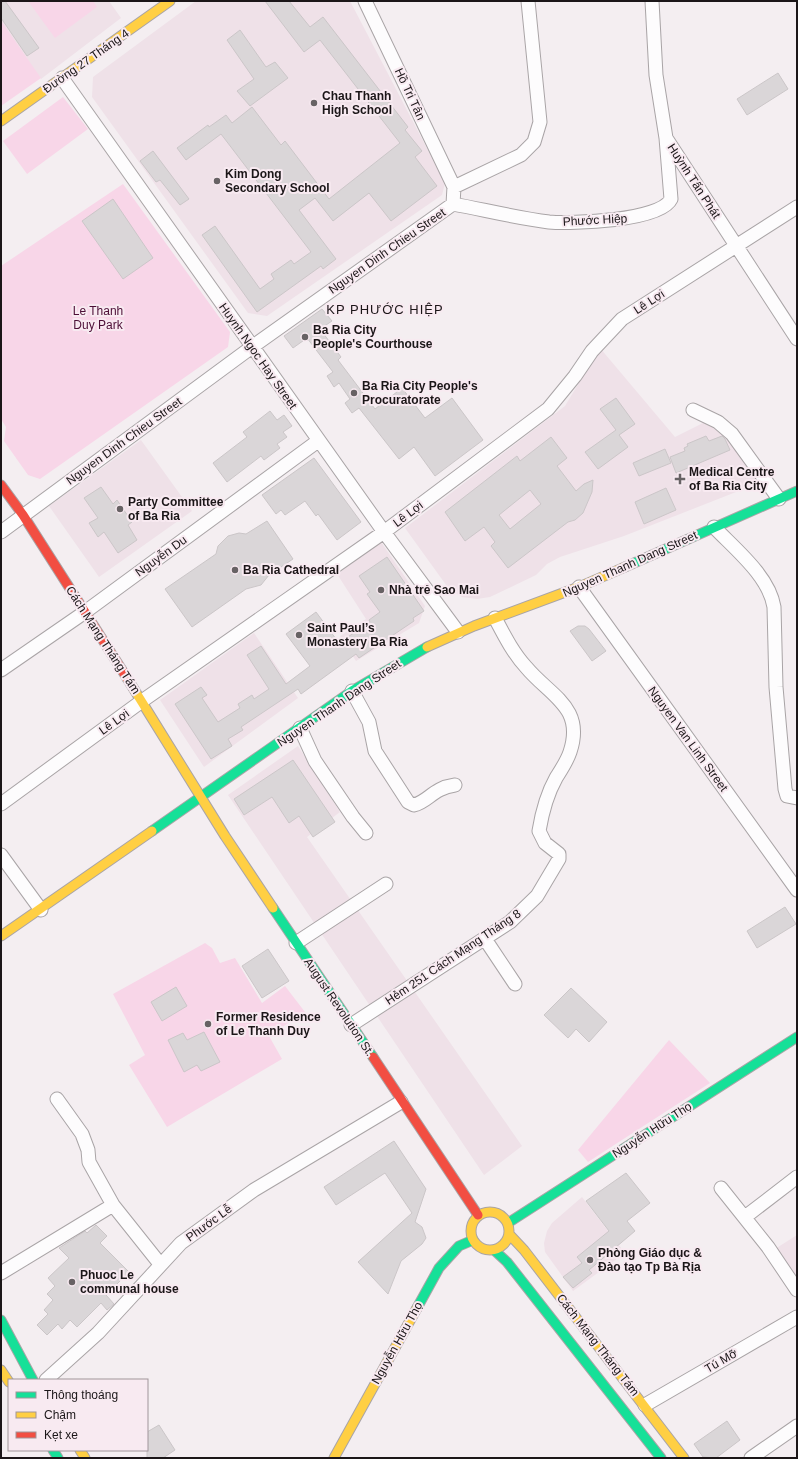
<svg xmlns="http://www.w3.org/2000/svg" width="798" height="1459" font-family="Helvetica,sans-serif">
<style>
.built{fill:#efe1e8}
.green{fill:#f8d6e8}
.building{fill:#dad6d8;stroke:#cbc6c8;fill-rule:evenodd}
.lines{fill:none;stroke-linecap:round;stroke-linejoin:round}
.street-casing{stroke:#a9a4a6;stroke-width:15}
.fast-casing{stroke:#a9a4a6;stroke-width:11}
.slow-casing{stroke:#a9a4a6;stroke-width:11}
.jam-casing{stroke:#a9a4a6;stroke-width:11}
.street{stroke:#fdfcfd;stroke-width:13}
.fast{stroke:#16e098;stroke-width:9}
.slow{stroke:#ffcf43;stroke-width:9}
.jam{stroke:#f24e42;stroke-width:9}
.poi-dot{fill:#676264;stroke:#f8eaf1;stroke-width:1.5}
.labels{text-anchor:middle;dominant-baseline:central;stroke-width:4;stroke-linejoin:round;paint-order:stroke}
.street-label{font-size:12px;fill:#1b1618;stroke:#f8eaf1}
.poi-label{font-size:12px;font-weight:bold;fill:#1b1618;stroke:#f8eaf1;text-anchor:start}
.park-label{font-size:12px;fill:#4c0e36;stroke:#f8eaf1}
.neighbourhood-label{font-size:13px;letter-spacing:1px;fill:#1b1618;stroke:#f8eaf1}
</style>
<rect width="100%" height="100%" fill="#f4eef1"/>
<!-- built -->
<path class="built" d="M1,1H109L121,18L41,79L1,22Z
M196,1H350L445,183L442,195L267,316L248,313L92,97L93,77Z
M600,348L675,437L705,422L721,429L759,483L624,536L560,557L547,564L536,575L490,597L477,599L462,597L449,589L405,528L565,406Z
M141,440L192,511L99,577L49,506Z
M381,542L425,606L419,623L356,661L340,636L366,619L337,574Z
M254,633L298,698L204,767L160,700Z
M298,746L340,812L307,837L522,1146L484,1175L228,795Z
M582,1197L625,1253L573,1291L545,1252L544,1243L547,1231L552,1223Z
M797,1235V1283L775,1249Z"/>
<!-- green -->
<path class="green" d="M28,1H93L97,7L55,38Z
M1,21L41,78L1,106Z
M63,97L88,129L27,174L3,141Z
M123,184L230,332L228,347L40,479L28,475L4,441L6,427L1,419V266Z
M205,943L212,948L220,963L235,958L262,1003L285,986L305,1012L269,1036L282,1059L167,1127L129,1065L145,1055L113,994Z
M669,1040L710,1083L588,1162L578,1150Z"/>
<!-- building -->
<path class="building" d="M1,1H5L39,48L27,56L1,18Z
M265,1H289L310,27L323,17L408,127L405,130L422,151L415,157L437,186L391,221L369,193L333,221L315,198L299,210L336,259L323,269L321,266L257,312L202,235L215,226L260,289L274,279L271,274L291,260L294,264L311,252L221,134L186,160L177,148L208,125L209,127L226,115L232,123L252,107L281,145L285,141L329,199L400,143L320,40L304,52Z
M240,30L266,67L275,62L288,78L250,106L237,91L254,79L227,40Z
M778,73L788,89L747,115L737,99Z
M153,151L189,199L180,205L160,180L156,182L140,161Z
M113,199L153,258L123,279L82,221Z
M322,309L332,321L320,329L341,357L338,360L375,409L402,388L425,418L452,398L483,440L435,476L414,447L399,459L359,408L352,413L345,403L350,399L339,383L334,387L327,376L333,372L307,338L293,348L284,336Z
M616,398L635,424L619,435L628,447L598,469L585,452L616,430L600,409Z
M270,411L277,420L284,415L292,426L283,432L287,437L277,444L280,448L264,460L261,456L227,482L213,463L247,437L243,432Z
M706,436L709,441L722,436L725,439L730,450L676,473L670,457L685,451L684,448L688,446L687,444Z
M551,437L567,458L557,466L576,491L584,484L593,480L592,492L583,513L575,520L568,522L508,568L491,546L495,542L484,527L465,541L445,512L517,456L520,461ZM530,490L541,504L510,529L499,515Z
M665,449L671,463L639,476L633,463Z
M314,458L361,522L337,540L318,514L316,516L305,501L285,515L281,510L276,514L262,495Z
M101,487L113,504L117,500L132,522L128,525L137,540L118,553L104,532L98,537L89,523L98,518L84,498Z
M666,488L676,510L644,524L635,502Z
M267,521L293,559L269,575L261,585L246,589L192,627L165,589L216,554L218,546L228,536L239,533L246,534Z
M387,557L424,611L413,618L414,621L359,658L356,654L301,694L298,689L241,727L243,730L228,739L232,746L211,759L175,704L201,687L207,695L202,698L218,722L240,708L238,704L252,695L254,699L269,689L247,655L261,646L286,684L310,666L286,634L316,612L339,643L370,622L369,620L380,612L367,594L370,592L359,576Z
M578,626H585L589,629L606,651L592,661L570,631Z
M293,760L335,822L313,837L299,816L289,823L272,797L244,815L234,799Z
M785,907L796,924L757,948L747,931Z
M268,949L289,981L262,998L242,966Z
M176,987L187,1006L162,1021L151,1002Z
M571,988L607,1022L589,1042L576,1029L568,1038L544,1015Z
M204,1032L220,1062L201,1071L197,1065L184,1072L168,1040L183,1033L187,1040Z
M394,1141L426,1189L415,1222L422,1227L426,1238L422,1244L401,1261L388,1294L358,1262L412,1213L385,1173L336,1205L324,1187Z
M626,1173L650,1203L627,1221L635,1231L589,1270L592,1273L573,1288L563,1277L582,1263L577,1257L609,1231L586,1201Z
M96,1225L107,1236L100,1243L129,1272L106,1295L114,1304L107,1310L101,1303L77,1327L70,1320L62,1329L58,1324L47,1335L37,1325L48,1314L44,1310L53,1300L47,1294L55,1286L48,1278L69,1258L59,1248L85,1231L87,1233Z
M727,1421L740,1440L716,1458L703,1457L694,1444Z
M159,1425L175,1450L163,1458H147V1432Z"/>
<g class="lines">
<defs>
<path id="street" d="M365,1L454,187
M652,1L656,75L666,138L797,339
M62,78L384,532L458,632
M453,204C485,210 517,218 549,222C571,224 661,221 671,199L666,138
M693,410L718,422L732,434L779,499
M714,527C735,549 769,576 774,607L776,687L785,789L787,796L797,798
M1,532L252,347L453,204L454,187L521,155L534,142L540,122L528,1
M579,587L797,890
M1,670L85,612L318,441
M352,691L369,722L375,751L408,802L414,805C428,802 433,788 455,785
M300,728L315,761L353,817L366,833
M1,804L142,701L384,532L548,409L575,376L592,351L622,319L797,207
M1,855L41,910
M485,939L515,984
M296,943L386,884
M351,1025L510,922L537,896L559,859V854L545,843L539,831C542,813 547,794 556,778C561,770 567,761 570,752C585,707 550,696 526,667C513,653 504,635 495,618
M57,1099L82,1134L88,1150L89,1162L113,1205L160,1264
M721,1188L768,1247L797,1290
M745,1217L797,1177
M1,1273L113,1205
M46,1380L98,1333L181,1243L254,1190L401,1102
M645,1405L797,1317
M751,1458L797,1426"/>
<path id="fast" d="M625,567L797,491
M152,831L352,691L427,647
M273,908L373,1057
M508,1223L797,1037
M494,1250L507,1262L661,1458
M417,1308L439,1268L459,1246L473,1240
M1,1320L33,1380
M53,1450L58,1458"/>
<path id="slow" d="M1,121L170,1
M427,647L474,626L579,587L625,567
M127,678L225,836L273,908
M1,936L152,831
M471 1231a19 19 0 1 1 38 0a19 19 0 1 1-38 0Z
M509,1234L524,1250L684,1458
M1,1370L9,1382
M80,1450L85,1458
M334,1458L417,1308"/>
<path id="jam" d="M1,485L23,515L127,678
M373,1057L478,1215"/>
</defs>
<!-- street casing -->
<use href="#street" class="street-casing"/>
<!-- fast casing -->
<use href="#fast" class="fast-casing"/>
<!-- slow casing -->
<use href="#slow" class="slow-casing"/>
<!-- jam casing -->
<use href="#jam" class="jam-casing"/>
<!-- street -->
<use href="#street" class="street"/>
<!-- fast -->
<use href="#fast" class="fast"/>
<!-- slow -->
<use href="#slow" class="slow"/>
<!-- jam -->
<use href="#jam" class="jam"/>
</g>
<!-- markers -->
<g class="poi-dot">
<circle cx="314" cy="103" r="4"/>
<circle cx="217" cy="181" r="4"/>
<circle cx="305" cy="337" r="4"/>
<circle cx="354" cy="393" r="4"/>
<path d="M678 473h4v4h4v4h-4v4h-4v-4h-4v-4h4z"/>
<circle cx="120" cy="509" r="4"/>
<circle cx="235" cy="570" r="4"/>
<circle cx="381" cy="590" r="4"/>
<circle cx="299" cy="635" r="4"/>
<circle cx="208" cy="1024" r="4"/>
<circle cx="590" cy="1260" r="4"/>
<circle cx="72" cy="1282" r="4"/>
</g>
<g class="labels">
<!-- street labels -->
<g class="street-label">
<text transform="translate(86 61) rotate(-35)">Đường 27 Tháng 4</text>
<text transform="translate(410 94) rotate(65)">Hồ Tri Tân</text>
<text transform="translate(694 181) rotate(57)">Huỳnh Tấn Phát</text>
<text transform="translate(595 220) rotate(-3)">Phước Hiệp</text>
<text transform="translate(387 251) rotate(-35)">Nguyen Dinh Chieu Street</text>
<text transform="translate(649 302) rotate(-33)">Lê Lợi</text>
<text transform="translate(258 356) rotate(55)">Huynh Ngoc Hay Street</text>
<text transform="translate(124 441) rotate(-36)">Nguyen Dinh Chieu Street</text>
<text transform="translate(408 514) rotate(-37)">Lê Lợi</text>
<text transform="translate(161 556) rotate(-36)">Nguyễn Du</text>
<text transform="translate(630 564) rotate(-24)">Nguyen Thanh Dang Street</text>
<text transform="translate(103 640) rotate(57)">Cách Mạng Tháng Tám</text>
<text transform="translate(339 703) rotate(-34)">Nguyen Thanh Dang Street</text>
<text transform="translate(114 722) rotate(-36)">Lê Lợi</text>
<text transform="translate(688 739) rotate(54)">Nguyen Van Linh Street</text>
<text transform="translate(453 957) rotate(-34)">Hẻm 251 Cách Mạng Tháng 8</text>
<text transform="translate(339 1007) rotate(56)">August Revolution St.</text>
<text transform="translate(652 1130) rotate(-33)">Nguyễn Hữu Thọ</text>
<text transform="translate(209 1223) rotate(-36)">Phước Lễ</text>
<text transform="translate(397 1343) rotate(-61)">Nguyễn Hữu Thọ</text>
<text transform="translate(598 1345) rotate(52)">Cách Mạng Tháng Tám</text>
<text transform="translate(721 1361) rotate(-30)">Tú Mỡ</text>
</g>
<!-- poi labels -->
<g class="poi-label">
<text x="322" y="96">Chau Thanh<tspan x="322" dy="14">High School</tspan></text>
<text x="225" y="174">Kim Dong<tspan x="225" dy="14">Secondary School</tspan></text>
<text x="313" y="330">Ba Ria City<tspan x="313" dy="14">People's Courthouse</tspan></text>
<text x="362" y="386">Ba Ria City People's<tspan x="362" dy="14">Procuratorate</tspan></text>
<text x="689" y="472">Medical Centre<tspan x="689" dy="14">of Ba Ria City</tspan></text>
<text x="128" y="502">Party Committee<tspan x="128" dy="14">of Ba Ria</tspan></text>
<text x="243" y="570">Ba Ria Cathedral</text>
<text x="389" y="590">Nhà trẻ Sao Mai</text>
<text x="307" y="628">Saint Paul’s<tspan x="307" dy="14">Monastery Ba Ria</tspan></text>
<text x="216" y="1017">Former Residence<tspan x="216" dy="14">of Le Thanh Duy</tspan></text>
<text x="598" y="1253">Phòng Giáo dục &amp;<tspan x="598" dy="14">Đào tạo Tp Bà Rịa</tspan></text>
<text x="80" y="1275">Phuoc Le<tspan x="80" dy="14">communal house</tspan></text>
</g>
<!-- park labels -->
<g class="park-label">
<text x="98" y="311">Le Thanh<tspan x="98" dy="14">Duy Park</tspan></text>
</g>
<!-- neighbourhood labels -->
<g class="neighbourhood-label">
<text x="385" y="309">KP PHƯỚC HIỆP</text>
</g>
</g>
<!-- border -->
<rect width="798" height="1459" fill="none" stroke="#1b1618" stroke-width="4"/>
<!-- legend -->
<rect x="8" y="1379" width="140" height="72" fill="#f8eaf1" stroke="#a0959a"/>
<rect x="16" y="1392" width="20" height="6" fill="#16e098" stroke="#a0959a"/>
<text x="44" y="1399" font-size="12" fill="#1b1618">Thông thoáng</text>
<rect x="16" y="1412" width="20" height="6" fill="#ffcf43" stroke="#a0959a"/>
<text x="44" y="1419" font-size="12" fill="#1b1618">Chậm</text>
<rect x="16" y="1432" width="20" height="6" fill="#f24e42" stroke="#a0959a"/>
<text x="44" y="1439" font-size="12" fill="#1b1618">Kẹt xe</text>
</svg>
